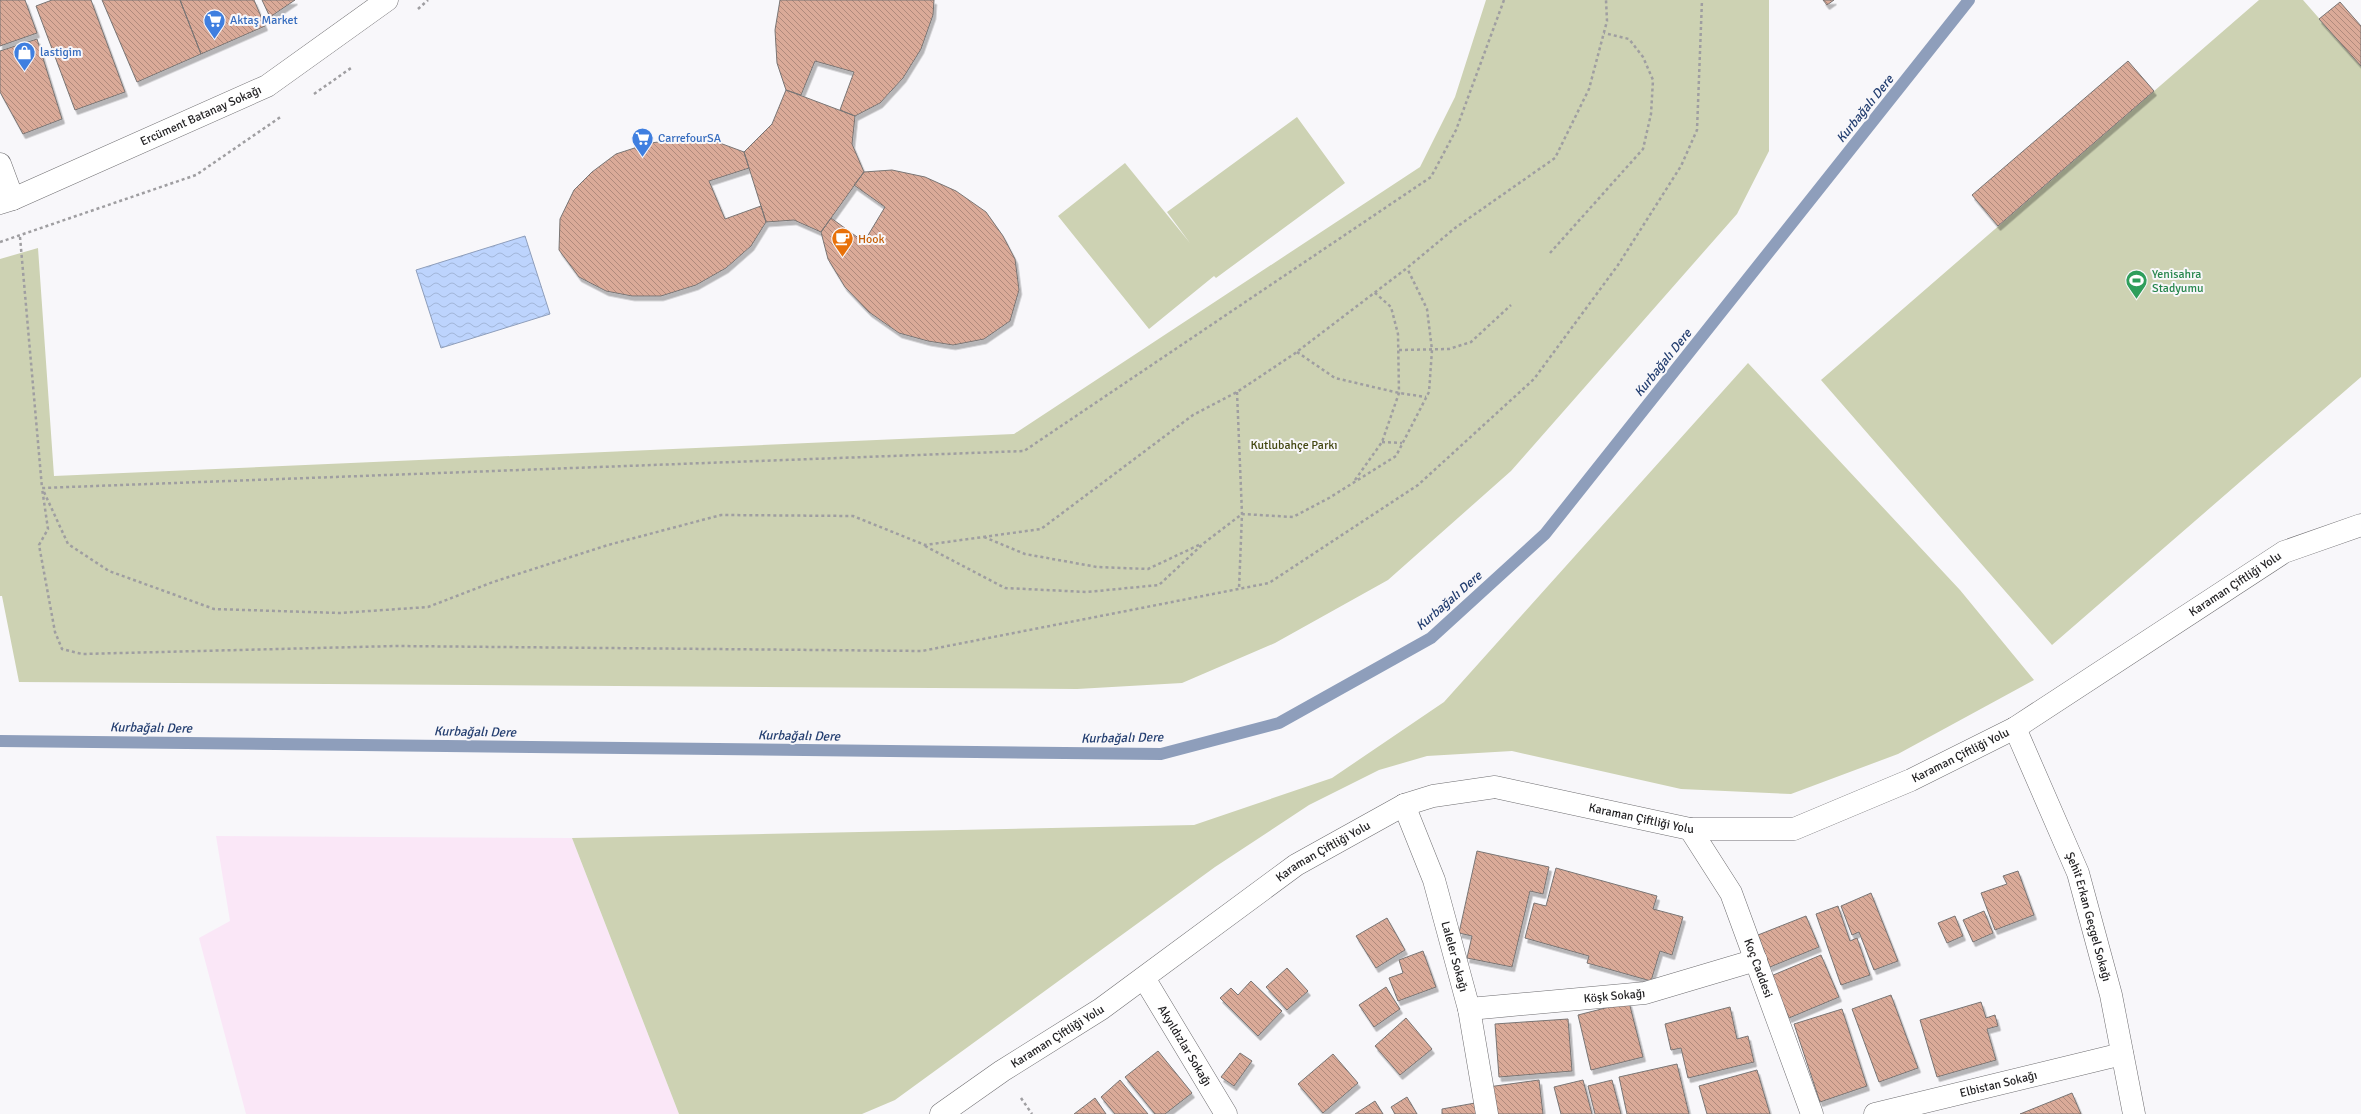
<svg xmlns="http://www.w3.org/2000/svg" width="2361" height="1114" font-family="Signika,sans-serif">
<style>
.industrial{fill:#fae7f7}
.green{fill:#cdd2b3}
.water{fill:url(#water-waves);stroke:#8e9ebb}
.lines{fill:none;stroke-linecap:round;stroke-linejoin:round}
.stream{stroke:#8e9ebb;stroke-width:12}
.building{fill:url(#building-back-hatch);stroke:#797574;filter:url(#shadow)}
.street-casing{stroke:#6e6d70;stroke-width:23}
.secondary-casing{stroke:#6e6d70;stroke-width:23}
.path{stroke:#9f9ea1;stroke-width:2.5;stroke-dasharray:3 3;stroke-linecap:butt}
.street{stroke:#fff;stroke-width:22}
.secondary{stroke:#fff;stroke-width:22}
.labels{text-anchor:middle;dominant-baseline:central;stroke-width:4;stroke-linejoin:round;paint-order:stroke}
.shop-label{font-size:12px;fill:#366cbe;stroke:#f8f7fa;text-anchor:start}
.street-label{font-size:12px;fill:#201f21;stroke:#f8f7fa}
.food-label{font-size:12px;fill:#c56008;stroke:#f8f7fa;text-anchor:start}
.leisure-label{font-size:12px;fill:#27864d;stroke:#f8f7fa;text-anchor:start}
.park-label{font-size:12px;fill:#434711;stroke:#f8f7fa}
.water-label{font-size:13px;font-style:italic;fill:#233e70;stroke:#f8f7fa}
</style>
<defs>
<pattern id="water-waves" width="16" height="10" patternUnits="userSpaceOnUse"><rect width="16" height="10" fill="#bdd4fd"/><path d="M0 5q4-4 8 0t8 0" fill="none" stroke="#a2b6d9"/></pattern>
<pattern id="building-back-hatch" width="6" height="6" patternUnits="userSpaceOnUse"><rect width="6" height="6" fill="#daaa98"/><path d="M-1 5l2 2M0 0l6 6M5-1l2 2" fill="none" stroke="#b08a7c"/></pattern>
<filter id="shadow"><feDropShadow dx="2.5" dy="4.5" stdDeviation="0" flood-color="#0004"/></filter>
</defs>
<rect width="100%" height="100%" fill="#f8f7fa"/>
<!-- industrial -->
<path class="industrial" d="M216,836L572,838L679,1114H246L199,938L230,921Z"/>
<!-- green -->
<path class="green" d="M1486,0H1769V151L1737,214L1511,471L1388,580L1275,643L1182,683L1077,689L19,682L2,596H0V259L38,248L54,476L1014,434L1420,167L1455,97Z
M2259,0H2303L2361,66V377L2052,645L1821,380Z
M1297,117L1345,183L1216,278L1214,276L1149,329L1058,216L1125,163L1190,243L1167,212Z
M1748,363L1960,590L2034,680L1898,754L1791,794L1681,789L1512,751L1427,756L1379,770L1309,805L1215,867L895,1100L862,1114H679L572,838L1194,825L1332,778L1444,702Z"/>
<!-- water -->
<path class="water" d="M525,236L550,314L441,348L416,270Z"/>
<g class="lines">
<!-- stream -->
<path class="stream" d="M0,741L1161,754L1279,723L1431,638L1545,534L1969,0"/>
</g>
<!-- building -->
<path class="building" d="M0,0H25L37,33L0,46Z
M52,0H91L125,92L75,110L36,6Z
M102,0H180L201,54L137,82Z
M180,0H254L265,26L201,54Z
M262,0H295L270,17Z
M780,0H934L933,15L921,49L903,78L880,103L855,116L840,110L854,72L815,61L801,95L786,90L777,63L775,30Z
M1823,0H1834L1827,5Z
M2340,2L2361,26V66L2319,19Z
M37,39L62,119L23,134L0,92V51Z
M2128,61L2154,91L1998,226L1972,195Z
M786,90L855,116L852,144L864,172L821,232L794,220L766,222L744,152L772,124Z
M684,139L717,142L744,152L749,168L709,181L725,219L761,206L766,222L751,246L726,268L696,285L661,296H632L606,291L579,277L559,250L560,219L574,190L592,172L616,154L650,143Z
M892,170L925,177L956,191L986,212L1003,236L1015,259L1019,290L1010,321L984,339L953,345L928,341L899,333L869,312L845,287L828,259L821,232L831,218L864,242L885,207L854,185L864,172Z
M1477,851L1549,867L1543,894L1530,891L1512,967L1467,958L1472,936L1459,933Z
M1556,868L1657,896L1653,909L1683,917L1672,955L1660,951L1651,981L1587,963L1589,956L1525,938L1534,903L1546,906Z
M2018,871L2034,915L1995,930L1981,893L2007,884L2003,876Z
M1871,893L1898,961L1874,970L1859,932L1852,935L1841,906Z
M1838,906L1850,941L1857,938L1870,975L1841,985L1816,914Z
M1984,911L1993,933L1973,942L1963,920Z
M1806,916L1819,947L1770,967L1758,935Z
M1955,916L1963,936L1947,943L1938,923Z
M1387,918L1405,950L1376,968L1356,936Z
M1423,951L1436,987L1398,1001L1389,978L1403,973L1399,960Z
M1821,955L1839,997L1789,1018L1771,976Z
M1287,968L1308,991L1287,1010L1266,987Z
M1251,981L1282,1011L1258,1036L1220,998L1231,988L1238,995Z
M1386,987L1400,1009L1374,1027L1359,1005Z
M1891,995L1918,1068L1879,1082L1852,1009Z
M1629,1002L1643,1057L1591,1070L1578,1015Z
M1981,1002L1986,1018L1995,1015L1998,1026L1987,1029L1996,1060L1937,1077L1920,1020Z
M1730,1007L1737,1039L1748,1036L1754,1062L1688,1078L1681,1048L1671,1050L1665,1024Z
M1842,1009L1867,1086L1820,1102L1794,1024Z
M1406,1018L1432,1049L1400,1075L1375,1046Z
M1568,1019L1572,1071L1499,1077L1495,1024Z
M1158,1051L1192,1093L1165,1114H1155L1125,1077Z
M1240,1053L1252,1061L1234,1086L1221,1077Z
M1333,1054L1358,1083L1323,1113L1298,1084Z
M1677,1064L1689,1114H1627L1619,1077Z
M1757,1070L1770,1114H1707L1699,1086Z
M1120,1080L1148,1114H1115L1101,1097Z
M1539,1080L1543,1114H1492L1488,1087Z
M1583,1080L1592,1114H1561L1554,1087Z
M1612,1080L1621,1114H1595L1588,1086Z
M2072,1093L2081,1114H2020Z
M1407,1097L1417,1114H1395L1391,1107Z
M1095,1098L1106,1114H1074Z
M1375,1101L1383,1114H1355Z
M1475,1103L1477,1114H1442V1109Z"/>
<g class="lines">
<defs>
<g id="street">
<path d="M0,164L13,199"/>
<path id="s1" d="M2015,728L2078,873L2111,995L2134,1114"/>
<path id="s2" d="M1404,805L1434,880L1469,1009L1487,1114"/>
<path id="s3" d="M1690,829L1731,893L1812,1114"/>
<path id="s4" d="M1144,978L1226,1114"/>
<path id="s5" d="M1469,1009L1645,993L1756,960"/>
<path id="s6" d="M1875,1114L2122,1054"/>
</g>
<g id="secondary">
<path id="s7" d="M0,203L13,199L267,86L387,0"/>
<path id="s8" d="M941,1114L1002,1071L1101,1009L1296,865L1404,805L1433,796L1495,787L1690,829H1794L1911,780L2015,728L2284,552L2361,525"/>
</g>
</defs>
<!-- street casing -->
<use href="#street" class="street-casing"/>
<!-- secondary casing -->
<use href="#secondary" class="secondary-casing"/>
<!-- path -->
<path class="path" d="M1504,0L1456,130L1431,177L1024,451L42,488L48,529L39,545L55,632L62,649L82,654L396,646L922,651L1269,583L1418,485L1534,379L1618,265L1681,166L1697,130L1702,0
M418,9L428,0
M314,94L351,68
M20,237L42,488
M0,242L196,175L282,116
M1550,253L1643,149L1651,114L1653,80L1643,57L1629,39L1604,33
M1399,350L1449,349L1471,342L1511,305
M1297,352L1335,378L1399,393L1426,397
M1237,392L1242,514L1239,589
M1382,442L1402,443
M1355,480L1382,442L1399,393L1398,334L1391,307L1374,292
M44,492L68,544L109,571L214,609L340,613L428,607L493,582L608,545L721,515L853,516L925,545L1041,529L1193,415L1237,392L1294,354L1407,268L1455,228L1555,158L1589,89L1607,21L1606,0
M984,537L1025,554L1097,567L1148,569L1201,544
M925,546L1005,588L1087,592L1159,585L1204,543L1242,514L1293,517L1329,498L1396,456L1429,392L1432,350L1427,309L1407,268
M1021,1098L1032,1114"/>
<!-- street -->
<use href="#street" class="street"/>
<!-- secondary -->
<use href="#secondary" class="secondary"/>
</g>
<!-- icons -->
<defs>
<symbol id="supermarket-pin" viewBox="-11 -11 22 30"><path d="M0 17L-7.5 6A9.5 9.5 0 1 1 7.5 6Z" fill="#3f7fe0" stroke="#f8f7fa"/><path d="M-6-5.5h2.5l.6 2H6L4.5 2H-2.5L-4.4-4H-6ZM-1.5 3.2a1.3 1.3 0 1 0 .1 0ZM3 3.2a1.3 1.3 0 1 0 .1 0Z" fill="#fff"/></symbol>
<symbol id="shop-pin" viewBox="-11 -11 22 30"><path d="M0 17L-7.5 6A9.5 9.5 0 1 1 7.5 6Z" fill="#3f7fe0" stroke="#f8f7fa"/><path d="M-5-2.5h2.3a2.7 3.5 0 0 1 5.4 0H5L5.5 6h-11ZM-1.5-2.5h3a1.5 2.3 0 0 0-3 0Z" fill="#fff"/></symbol>
<symbol id="cafe-pin" viewBox="-11 -11 22 30"><path d="M0 17L-7.5 6A9.5 9.5 0 1 1 7.5 6Z" fill="#e8710a" stroke="#f8f7fa"/><path d="M-5.5-4.5H6V0H3Q3 3.5 0 3.5H-2.5Q-5.5 3.5-5.5 0ZM3-3.2v2h1.7v-2ZM-6 4.5H4V6H-6Z" fill="#fff"/></symbol>
<symbol id="stadium-pin" viewBox="-11 -11 22 30"><path d="M0 17L-7.5 6A9.5 9.5 0 1 1 7.5 6Z" fill="#2e9e5b" stroke="#f8f7fa"/><path d="M0-5a6.5 5 0 1 0 0 10a6.5 5 0 1 0 0-10ZM-3.5-1.8h7v3.6h-7Z" fill="#fff"/></symbol>
</defs>
<g fill-rule="evenodd">
<use href="#supermarket-pin" x="202" y="8" width="25" height="34"/>
<use href="#shop-pin" x="12" y="40" width="25" height="34"/>
<use href="#supermarket-pin" x="630" y="126" width="25" height="34"/>
<use href="#cafe-pin" x="830" y="226" width="25" height="34"/>
<use href="#stadium-pin" x="2124" y="268" width="25" height="34"/>
</g>
<g class="labels">
<!-- shop labels -->
<g class="shop-label">
<text x="230" y="20">Aktaş Market</text>
<text x="40" y="52">lastigim</text>
<text x="658" y="138">CarrefourSA</text>
</g>
<!-- street labels -->
<g class="street-label">
<text stroke="none"><textPath href="#s7" startOffset="219">Ercüment Batanay Sokağı</textPath></text>
<text stroke="none"><textPath href="#s8" startOffset="1460">Karaman Çiftliği Yolu</textPath></text>
<text stroke="none"><textPath href="#s8" startOffset="1136">Karaman Çiftliği Yolu</textPath></text>
<text stroke="none"><textPath href="#s8" startOffset="800">Karaman Çiftliği Yolu</textPath></text>
<text stroke="none"><textPath href="#s8" startOffset="464">Karaman Çiftliği Yolu</textPath></text>
<text stroke="none"><textPath href="#s1" startOffset="203">Şehit Erkan Geçgel Sokağı</textPath></text>
<text stroke="none"><textPath href="#s2" startOffset="160">Laleler Sokağı</textPath></text>
<text stroke="none"><textPath href="#s3" startOffset="156">Koç Caddesi</textPath></text>
<text stroke="none"><textPath href="#s5" startOffset="146">Köşk Sokağı</textPath></text>
<text stroke="none"><textPath href="#s8" startOffset="140">Karaman Çiftliği Yolu</textPath></text>
<text stroke="none"><textPath href="#s4" startOffset="79">Akyıldızlar Sokağı</textPath></text>
<text stroke="none"><textPath href="#s6" startOffset="127">Elbistan Sokağı</textPath></text>
</g>
<!-- food labels -->
<g class="food-label">
<text x="858" y="239">Hook</text>
</g>
<!-- leisure labels -->
<g class="leisure-label">
<text x="2152" y="274">Yenisahra<tspan x="2152" dy="14">Stadyumu</tspan></text>
</g>
<!-- park labels -->
<g class="park-label">
<text x="1294" y="445">Kutlubahçe Parkı</text>
</g>
<!-- water labels -->
<g class="water-label">
<text transform="translate(1865 109) rotate(-51)">Kurbağalı Dere</text>
<text transform="translate(1663 363) rotate(-51)">Kurbağalı Dere</text>
<text transform="translate(1449 601) rotate(-41)">Kurbağalı Dere</text>
<text transform="translate(151 728) rotate(1)">Kurbağalı Dere</text>
<text transform="translate(475 732) rotate(1)">Kurbağalı Dere</text>
<text transform="translate(799 736) rotate(1)">Kurbağalı Dere</text>
<text transform="translate(1122 738) rotate(-1)">Kurbağalı Dere</text>
</g>
</g>
</svg>
